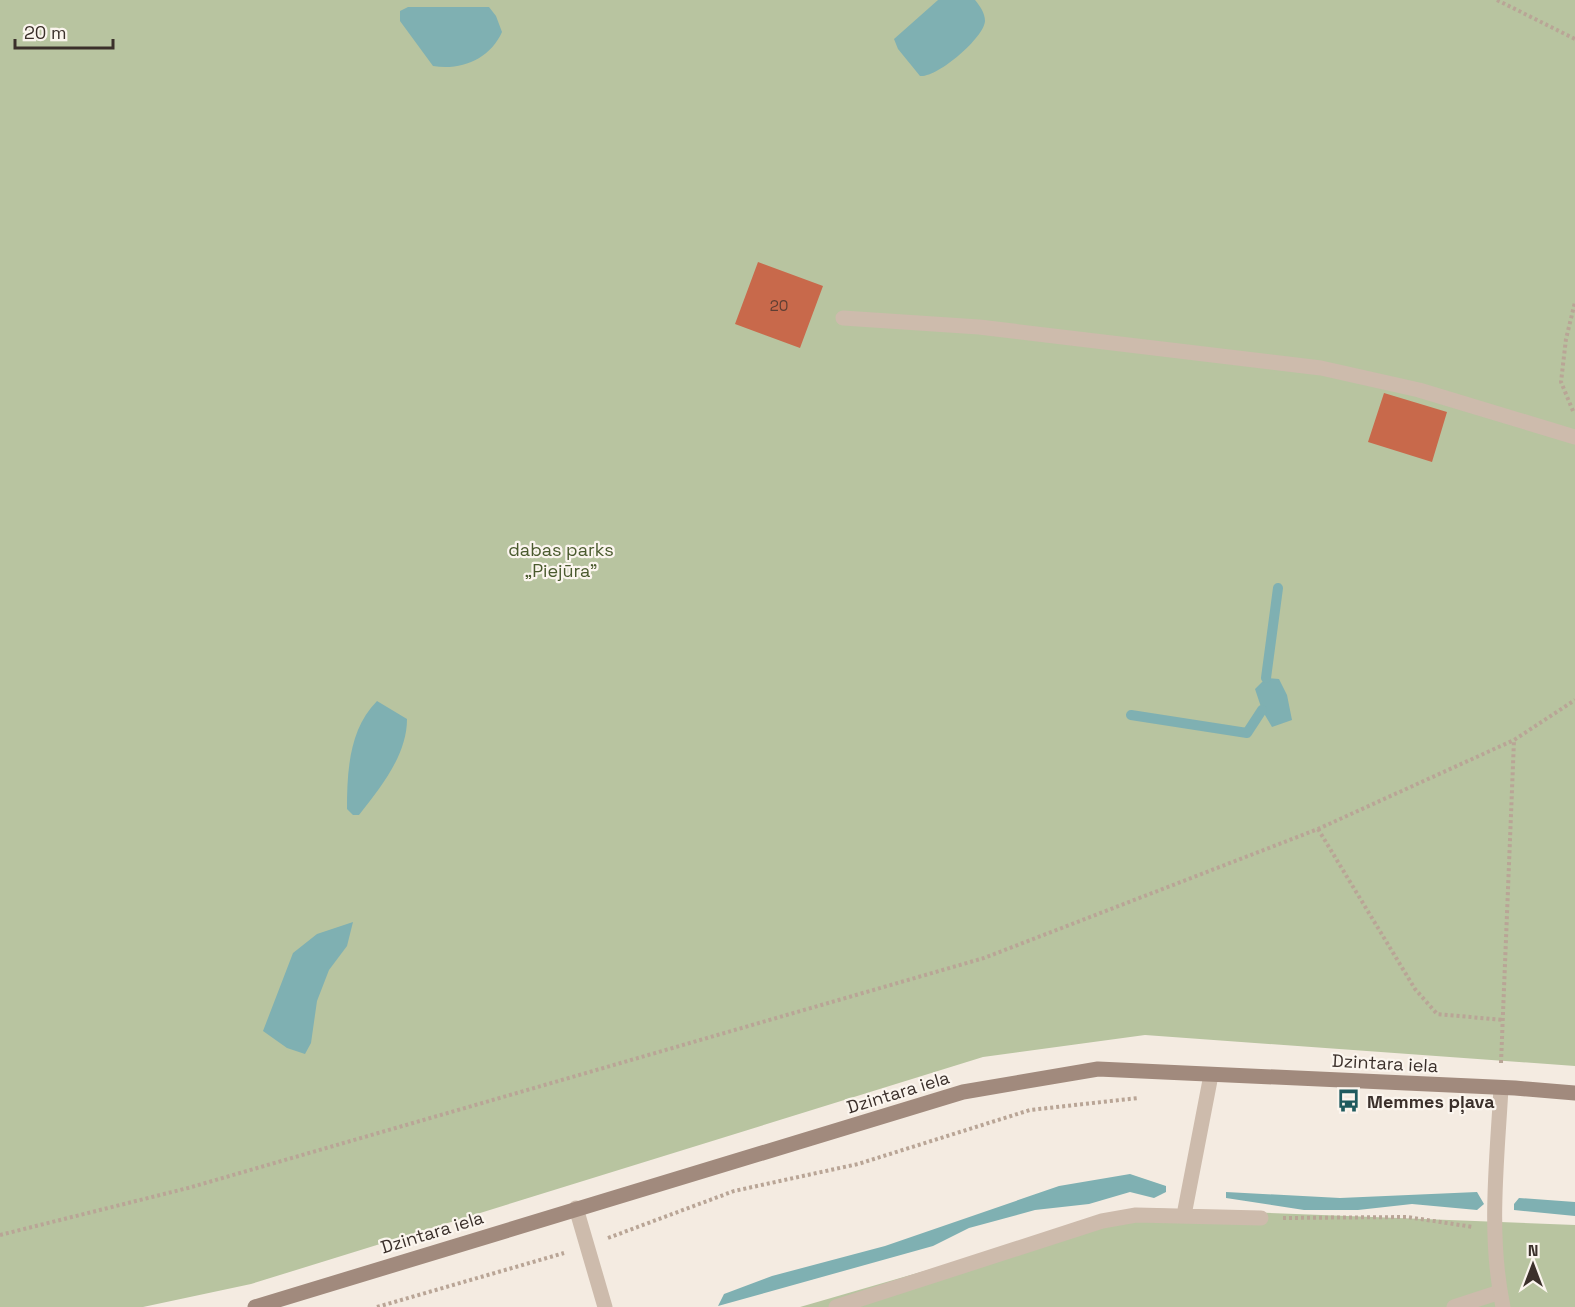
<svg xmlns="http://www.w3.org/2000/svg" width="1575" height="1307" font-family="'Space Grotesk',sans-serif">
<style>
.green{fill:#b8c4a0}
.water{fill:#7fb0b2}
.lines{fill:none;stroke-linecap:round;stroke-linejoin:round}
.stream{stroke:#7fb0b2;stroke-width:10}
.building{fill:#c8694b}
.path{stroke:#b9a596;stroke-width:4;stroke-dasharray:3 3;stroke-linecap:butt}
.lane{stroke:#cdbbac;stroke-width:15}
.street{stroke:#cdbbac;stroke-width:15}
.secondary{stroke:#a18a7d;stroke-width:15}
.labels{text-anchor:middle;dominant-baseline:central;stroke-width:4.5;stroke-linejoin:round;paint-order:stroke}
.number-label{font-size:15px;fill:#5e3e33}
.park-label{font-size:18px;fill:#4a5a2e;stroke:#fbf5ee}
.street-label{font-size:18px;fill:#3b302b;stroke:#fbf5ee}
.poi-label{font-size:18px;font-weight:bold;fill:#3b302b;stroke:#fbf5ee;text-anchor:start}
</style>
<rect width="100%" height="100%" fill="#f4ebe1"/>
<!-- green -->
<path class="green" d="M0,0H1575V1066L1145,1035L983,1057L251,1284L143,1307H0Z
M1142,1208L1575,1225V1307H800Z"/>
<!-- water -->
<path class="water" d="M938,0H975C980,6 985,13 985,21C984,38 937,78 920,76L898,49L894,39Z
M408,7H489L496,16L502,32C490,59 461,71 433,66L400,21V11Z
M1266,678L1279,679L1287,695L1292,720L1272,727L1262,710L1255,689Z
M377,701L407,719C407,755 381,787 359,815H353L347,809C347,772 349,729 377,701Z
M353,922L347,946L329,970L317,1001L311,1043L305,1054L287,1048L263,1031L293,953L317,934Z
M1130,1174L1166,1186V1192L1154,1198L1130,1192L1089,1204L1035,1210L969,1228L933,1246L718,1306L724,1294L772,1276L885,1246L1059,1186Z
M1226,1192L1340,1198L1477,1192L1484,1204L1477,1210L1412,1204L1358,1210H1304L1226,1198Z
M1519,1198L1575,1202V1216L1514,1210V1204Z"/>
<g class="lines">
<!-- stream -->
<path class="stream" d="M1266,678L1278,588
M1131,715L1247,733L1262,710"/>
</g>
<!-- building -->
<path class="building" d="M758,262L823,286L800,348L735,324Z
M1384,393L1447,412L1432,462L1368,442Z"/>
<g class="lines">
<!-- path -->
<path class="path" d="M1497,0L1575,39
M1573,411L1561,382L1566,339L1575,302
M1318,829L1415,989L1437,1014L1503,1020
M1501,1063L1514,740
M1283,1218L1407,1217L1473,1227
M0,1235L188,1188L984,958L1318,829L1514,740L1575,700
M608,1238L734,1191L858,1164L1030,1110L1138,1098
M377,1307L564,1253"/>
<!-- lane -->
<path class="lane" d="M843,318L979,327L1321,368L1419,390L1575,437
M576,1208L605,1307
M1184,1215L1211,1075
M836,1307L1102,1221L1136,1215L1261,1218
M1454,1307L1500,1292"/>
<!-- street -->
<path class="street" d="M1501,1088C1497,1161 1488,1235 1503,1307"/>
<!-- secondary -->
<path class="secondary" d="M255,1307L963,1092L1098,1069L1515,1088L1575,1093"/>
</g>
<!-- icons -->
<defs>
<symbol id="bus-bare" viewBox="-9 -9 18 18"><path d="M-5-6H5V4H4V6H2V4H-2V6H-4V4H-5ZM-3.5-4V0h7V-4ZM-3.5 1.2v1.5H-2V1.2ZM2 1.2v1.5H3.5V1.2Z" fill="#1f5a5e" stroke="#fbf5ee" stroke-width="2.5" paint-order="stroke"/></symbol>
</defs>
<g fill-rule="evenodd">
<use href="#bus-bare" x="1332" y="1084" width="33" height="33"/>
</g>
<g class="labels">
<!-- number labels -->
<g class="number-label">
<text x="779" y="305">20</text>
</g>
<!-- park labels -->
<g class="park-label">
<text x="561" y="549">dabas parks<tspan x="561" dy="21">„Piejūra”</tspan></text>
</g>
<!-- street labels -->
<g class="street-label">
<text transform="translate(1385 1063) rotate(3)">Dzintara iela</text>
<text transform="translate(898 1092) rotate(-17)">Dzintara iela</text>
<text transform="translate(432 1232) rotate(-17)">Dzintara iela</text>
</g>
<!-- poi labels -->
<g class="poi-label">
<text x="1367" y="1101">Memmes pļava</text>
</g>
</g>
<!-- north arrow -->
<g transform="translate(1533 1265)" stroke="#fbf5ee" stroke-width="4.5" paint-order="stroke">
<path d="M0-4.5L10 22L0 15L-10 22Z" fill="#3b302b"/>
<text y="-9" font-size="16" font-weight="bold" text-anchor="middle" fill="#3b302b">N</text>
</g>
<!-- scale -->
<path d="M15 39v9h98v-9" fill="none" stroke="#3b302b" stroke-width="3"/>
<text x="24" y="39" font-size="18" fill="#3b302b" stroke="#fbf5ee" stroke-width="4.5" paint-order="stroke">20 m</text>
</svg>
